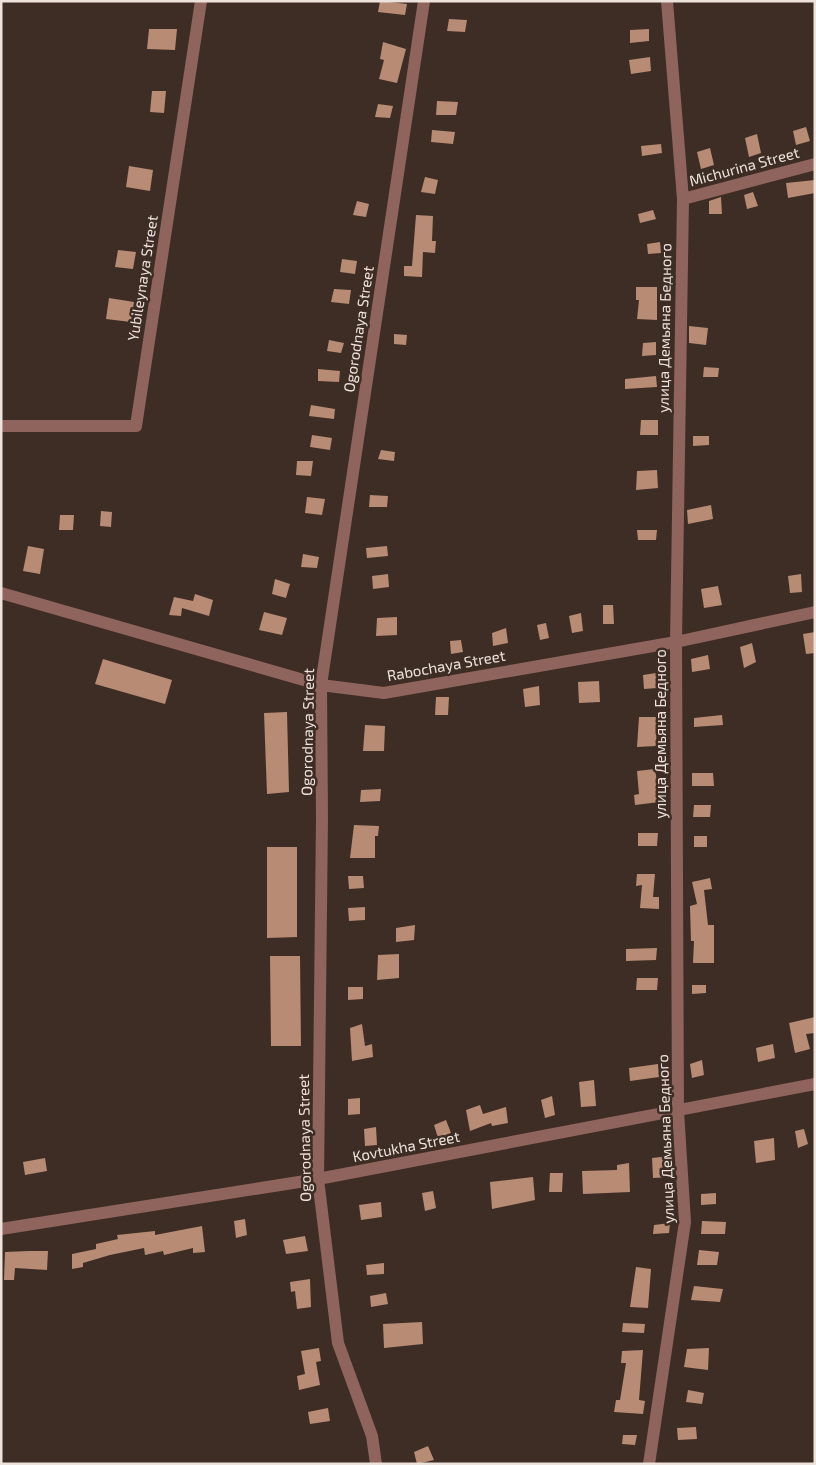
<svg xmlns="http://www.w3.org/2000/svg" width="816" height="1465" font-family="'Exo 2',sans-serif">
<style>
.building{fill:#b78b74}
.lines{fill:none;stroke-linecap:round;stroke-linejoin:round}
.minor{stroke:#8e645d;stroke-width:12}
.labels{text-anchor:middle;dominant-baseline:central;stroke-width:5;stroke-linejoin:round;paint-order:stroke}
.street-label{font-size:15px;fill:#ede2dc;stroke:#3e2d24}
</style>
<rect width="100%" height="100%" fill="#3e2d24"/>
<!-- building -->
<path class="building" d="M380,1L407,4L405,15L378,12Z
M449,19L467,20L465,32L447,31Z
M149,29H177L175,50L147,49Z
M649,29V41L630,43V30Z
M383,42L406,49L397,83L379,79L384,60L380,59Z
M650,57L651,71L631,74L629,60Z
M152,91H166L164,113L150,112Z
M437,101L458,102L456,115H436Z
M378,104L393,106L390,118L375,117Z
M806,127L810,141L796,145L793,131Z
M432,130L455,132L453,144L431,142Z
M757,134L761,153L749,157L745,138Z
M661,144L662,153L642,156L641,146Z
M710,148L714,165L701,169L697,152Z
M129,166L153,170L150,191L126,187Z
M425,177L438,180L435,194L421,192Z
M815,180V193L788,198L786,183Z
M753,192L758,206L747,209L744,195Z
M721,197L722,214H709V201Z
M357,201L369,204L366,217L353,215Z
M653,210L656,219L640,223L638,214Z
M416,215L433,216L432,241H436L435,253L423,252L422,277L404,276V266H412Z
M660,242L661,253L648,254L647,244Z
M118,250L136,252L133,269L115,267Z
M342,259L357,261L355,274L340,272Z
M636,287H657V320L637,319L639,300H636Z
M334,289L351,290L349,304L331,302Z
M109,298L134,302L131,322L106,319Z
M689,326L708,328L706,345L689,343Z
M394,334L407,335L406,345L394,344Z
M329,340L344,343L341,353L327,351Z
M656,342V355L642,356L643,343Z
M704,367L719,368L718,377H703Z
M318,369L340,371L339,382L318,381Z
M656,376L657,387L625,389V379Z
M311,405L335,409L334,419L309,416Z
M641,420H658V435H640Z
M312,435L332,438L330,450L310,447Z
M693,436H709V445L693,446Z
M381,450L395,452L394,461L378,459Z
M297,461H313L311,476L296,475Z
M657,470L658,488L636,490L637,471Z
M370,495L388,496L387,507H369Z
M307,497L325,499L322,515L305,513Z
M711,505L713,519L688,524L687,510Z
M101,511L112,512L111,527L100,526Z
M60,515H74L73,530H59Z
M637,530H657L656,540H638Z
M28,546L44,549L40,574L23,571Z
M387,546L388,556L367,558L366,548Z
M303,554L319,557L317,568L301,567Z
M388,574L389,587L373,589L372,576Z
M801,574L802,592L790,593L788,576Z
M275,579L290,584L286,598L272,594Z
M718,586L722,605L704,608L701,589Z
M195,594L213,600L209,616L182,608L181,616L169,615L174,597L193,601Z
M603,605H613L614,624H603Z
M264,612L287,618L282,635L259,630Z
M581,613L583,631L572,633L569,616Z
M397,617V635L376,636L377,618Z
M546,623L549,638L540,640L537,625Z
M506,628L508,643L493,646L492,633Z
M815,632V653L806,654L803,634Z
M461,640L463,652L451,654L450,641Z
M752,643L756,662L744,668L740,647Z
M708,655L710,669L692,672L691,659Z
M103,659L172,680L165,704L95,684Z
M656,673L657,688L644,689L643,675Z
M599,681L600,702L579,703L578,682Z
M539,686L540,705L525,707L523,689Z
M436,697H449L448,715H435Z
M287,712L289,792L267,794L264,713Z
M722,715L723,725L694,727V718Z
M639,717H657L656,746L637,747Z
M365,725L385,726L384,751H363Z
M655,769L660,802L635,805L634,795L639,794L637,771Z
M692,773H713L714,786H692Z
M381,789L380,801L360,802L361,790Z
M694,805H711L710,817H693Z
M354,825L379,826L378,836H375V858H350Z
M638,833H658L657,846H638Z
M694,836H707V847H694Z
M267,847H297V937L267,938Z
M637,874H655L653,897H659V909L640,908L642,885L636,886Z
M348,876H363L364,888L349,889Z
M710,878L712,889L704,890L708,925H714V963H693L694,941H691L690,906L697,904L692,882Z
M365,907V920L349,921L348,908Z
M415,925L414,940L396,942V928Z
M657,948L656,960L626,961V949Z
M399,954V978L377,980L378,955Z
M270,956H300L301,1046H271Z
M637,978H658L657,990H636Z
M692,985H706V993L692,994Z
M348,987H363V999L348,1000Z
M815,1017V1033L806,1034L810,1049L795,1053L789,1023Z
M362,1024L365,1046L372,1044L373,1057L352,1061L350,1028Z
M773,1044L775,1058L758,1062L756,1048Z
M702,1060L704,1075L692,1078L690,1064Z
M658,1064L659,1077L630,1081L629,1068Z
M594,1080L596,1106L581,1107L579,1082Z
M552,1096L555,1115L545,1118L541,1100Z
M360,1098V1114L348,1115V1099Z
M480,1105L483,1114L506,1107L508,1123L492,1126L491,1123L470,1131L466,1110Z
M446,1120L451,1133L438,1138L434,1125Z
M376,1127L377,1145L365,1146L364,1129Z
M804,1129L808,1144L798,1148L795,1131Z
M774,1138L775,1160L756,1163L754,1141Z
M670,1156L671,1177L653,1178L652,1158Z
M45,1158L47,1171L25,1175L23,1162Z
M629,1163L630,1192L583,1194L582,1171L617,1170V1165Z
M550,1173H563L562,1192H549Z
M533,1177L535,1200L492,1209L490,1182Z
M433,1191L436,1208L425,1211L422,1193Z
M716,1193V1204L701,1205V1194Z
M381,1202L382,1217L361,1220L359,1205Z
M245,1219L247,1235L236,1238L234,1221Z
M702,1221L726,1222L725,1234H701Z
M670,1223L669,1233L653,1234L654,1225Z
M202,1226L205,1252L193,1253V1248L164,1255L163,1251L145,1255L144,1248L110,1255L83,1263V1267L72,1269V1254L96,1249V1244L118,1239L117,1235L155,1231V1235Z
M305,1236L308,1251L286,1254L283,1240Z
M699,1250L719,1252L717,1265H697Z
M29,1251H48L47,1270L15,1268L14,1280H4L5,1252Z
M384,1263V1274L367,1275L366,1265Z
M636,1267L651,1269L648,1308L630,1307Z
M310,1279L311,1307L297,1309L295,1291L291,1292L290,1282Z
M694,1286L723,1289L720,1302L691,1300Z
M386,1293L388,1304L371,1307L370,1296Z
M422,1322L423,1344L384,1348L383,1324Z
M623,1323L645,1324L644,1333L622,1332Z
M319,1348L321,1361L316,1362L320,1385L299,1390L297,1376L305,1374L301,1351Z
M709,1348L708,1370L684,1367L687,1349Z
M643,1350L639,1400L645,1401L643,1414L614,1412L616,1400H620L626,1363H621L622,1351Z
M688,1390L704,1393L702,1404L686,1402Z
M328,1408L330,1421L310,1424L308,1412Z
M696,1427L697,1439L678,1440L677,1428Z
M623,1435H637L635,1445L622,1444Z
M428,1446L434,1460L417,1464L414,1452Z"/>
<g class="lines">
<!-- minor -->
<path class="minor" d="M683,199L815,164
M1,426H136L201,1
M1,593L321,685L384,693L676,642L815,612
M1,1229L318,1179L815,1084
M376,1464L372,1436L338,1343L318,1179L322,818L321,685L424,1
M649,1464L685,1222L678,1111L676,642L683,199L667,1"/>
</g>
<g class="labels">
<!-- street labels -->
<g class="street-label">
<text transform="translate(744 166) rotate(-15)">Michurina Street</text>
<text transform="translate(142 278) rotate(-81)">Yubileynaya Street</text>
<text transform="translate(664 328) rotate(-89)">улица Демьяна Бедного</text>
<text transform="translate(358 329) rotate(-81)">Ogorodnaya Street</text>
<text transform="translate(446 665) rotate(-10)">Rabochaya Street</text>
<text transform="translate(307 732) rotate(-89)">Ogorodnaya Street</text>
<text transform="translate(660 734) rotate(-90)">улица Демьяна Бедного</text>
<text transform="translate(304 1138) rotate(-91)">Ogorodnaya Street</text>
<text transform="translate(665 1139) rotate(-92)">улица Демьяна Бедного</text>
<text transform="translate(406 1146) rotate(-11)">Kovtukha Street</text>
</g>
</g>
<!-- border -->
<rect width="816" height="1465" fill="none" stroke="#ede2dc" stroke-width="5"/>
</svg>
